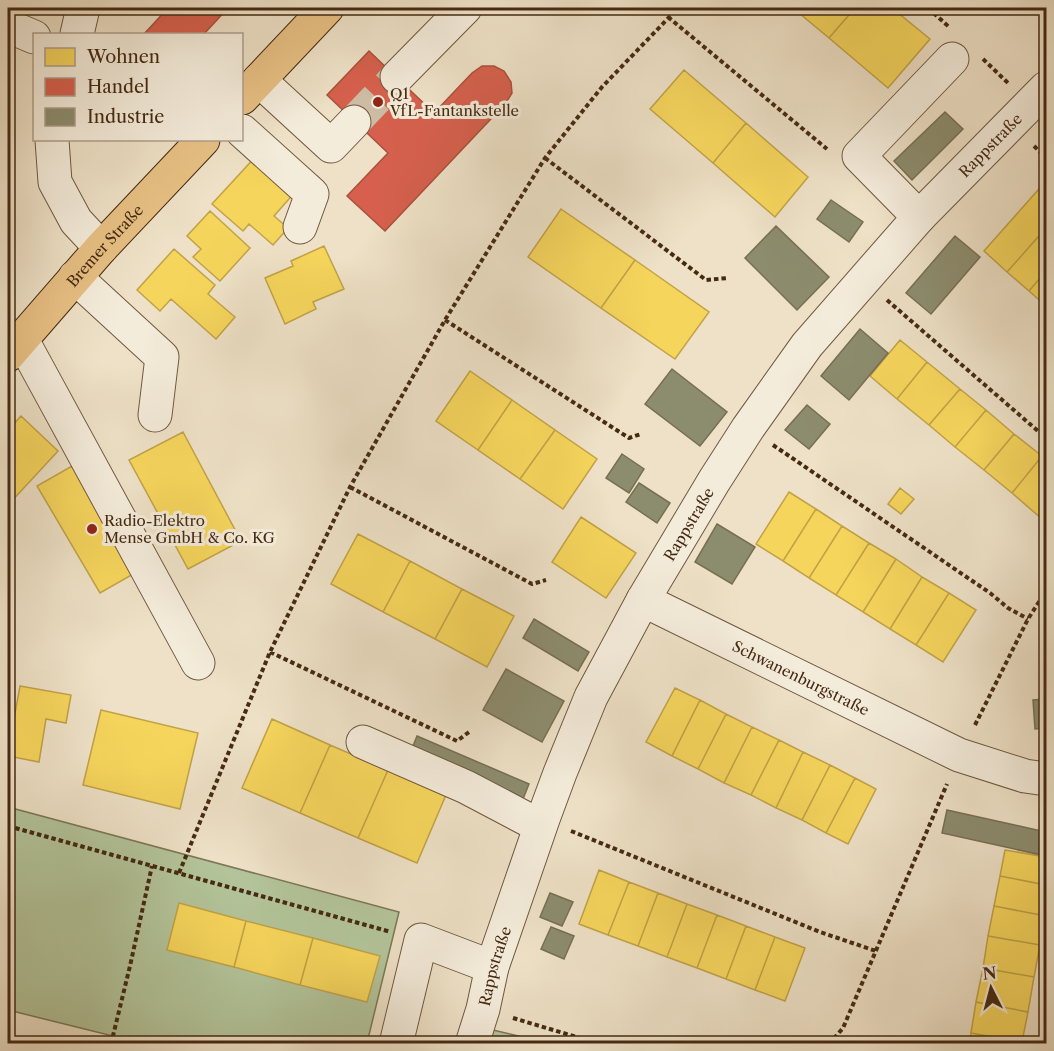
<svg xmlns="http://www.w3.org/2000/svg" width="1054" height="1051" font-family="'Libre Caslon Text',serif">
<style>
.green{fill:#b3c49a;stroke:#7c7756;stroke-width:1.5}
.homes{fill:#f6d55c;stroke:#c1a246;stroke-width:1.5}
.shops{fill:#d6604d;stroke:#aa503b;stroke-width:1.5}
.industry{fill:#8c8c6e;stroke:#776f52;stroke-width:1.5}
.lines{fill:none;stroke-linecap:round;stroke-linejoin:round}
.minor-tunnel{stroke:#ccbca3;stroke-width:33;stroke-dasharray:33 16;stroke-linecap:butt}
.minor-casing{stroke:#6f583f;stroke-width:35}
.major-casing{stroke:#452a12;stroke-width:35}
.path{stroke:#452a12;stroke-width:4;stroke-dasharray:4.5 3;stroke-linecap:butt}
.minor{stroke:#f4ecdb;stroke-width:33}
.major{stroke:#e7c084;stroke-width:33}
.poi-dot{fill:#8f2418;stroke:#f4ecdb;stroke-width:2}
.labels{text-anchor:middle;dominant-baseline:central;stroke-width:6;stroke-linejoin:round;paint-order:stroke}
.poi-label{font-size:15px;fill:#452a12;stroke:#f4ecdb;text-anchor:start}
.street-label{font-size:15px;fill:#452a12;stroke:#f4ecdb}
</style>
<rect width="100%" height="100%" fill="#eee1c7"/>
<filter id="stains"><feTurbulence type="fractalNoise" baseFrequency=".00333" numOctaves="4"/><feColorMatrix values="0 0 0 0 .2 0 0 0 0 .09 0 0 0 0 .02 0 0 0 .5 -.17"/></filter>
<radialGradient id="worn" r=".72"><stop offset=".6" stop-color="#630" stop-opacity="0"/><stop offset="1" stop-color="#630" stop-opacity=".3"/></radialGradient>
<!-- green -->
<path class="green" d="M8,807L399,912L367,1043H128L129,1040L8,1010Z
M493,1030L548,1043L491,1044Z"/>
<!-- homes -->
<path class="homes" d="M793,8H855L829,38Z
M855,8H892L930,39L888,88L829,38Z
M684,70L746,123L713,163L650,109Z
M746,123L808,177L775,217L713,163Z
M257,155L296,191L274,216L288,228L273,245L249,224L243,231L212,204Z
M1046,181V228L1007,272L984,251Z
M561,209L635,260L601,308L528,257Z
M210,211L250,248L220,281L193,257L201,249L187,236Z
M1046,228V271L1029,291L1007,272Z
M324,246L344,289L313,302L316,309L285,324L265,278L293,266L291,261Z
M174,249L215,285L208,294L235,317L216,339L171,299L160,311L137,290Z
M635,260L709,312L675,359L601,308Z
M1046,271V303L1045,305L1029,291Z
M900,340L927,362L897,399L870,376Z
M927,362L960,389L929,425L897,399Z
M470,371L512,400L478,450L436,421Z
M960,389L986,410L955,447L929,425Z
M512,400L555,430L520,479L478,450Z
M986,410L1014,434L984,470L955,447Z
M21,416L58,451L9,504L8,502V430Z
M555,430L597,459L563,509L520,479Z
M183,432L241,541L188,569L129,460Z
M1014,434L1042,456L1012,493L984,470Z
M1042,456L1046,460V514L1042,519L1012,493Z
M72,466L135,573L100,593L37,486Z
M900,488L914,499L901,514L888,504Z
M789,492L816,509L783,561L756,544Z
M816,509L842,526L809,578L783,561Z
M581,517L636,553L606,598L552,562Z
M842,526L869,543L836,595L809,578Z
M358,534L410,561L383,612L331,584Z
M869,543L896,559L863,612L836,595Z
M896,559L922,577L890,629L863,612Z
M410,561L462,589L435,639L383,612Z
M922,577L949,593L916,645L890,629Z
M462,589L514,616L487,667L435,639Z
M949,593L976,610L943,662L916,645Z
M20,686L71,695L66,723L46,719L39,762L8,756V718L14,719Z
M675,688L700,700L672,756L646,742Z
M700,700L726,714L698,769L672,756Z
M101,710L198,733L180,809L83,785Z
M726,714L752,727L724,783L698,769Z
M272,719L330,745L300,813L242,788Z
M752,727L779,740L751,795L724,783Z
M779,740L803,752L776,808L751,795Z
M330,745L388,770L358,838L300,813Z
M803,752L830,765L802,820L776,808Z
M830,765L855,778L826,833L802,820Z
M388,770L446,795L417,863L358,838Z
M855,778L876,789L848,844L826,833Z
M1005,850L1046,857V885L1000,876Z
M599,870L629,882L608,935L579,924Z
M1000,876L1046,885V916L994,906Z
M629,882L658,893L638,946L608,935Z
M658,893L687,904L667,957L638,946Z
M179,903L246,921L234,967L167,950Z
M687,904L717,915L697,968L667,957Z
M994,906L1046,916L1040,945L988,936Z
M717,915L746,926L726,979L697,968Z
M246,921L313,938L300,985L234,967Z
M746,926L775,937L755,990L726,979Z
M988,936L1040,945L1034,977L983,968Z
M775,937L805,948L785,1001L755,990Z
M313,938L380,956L367,1002L300,985Z
M983,968L1034,977L1028,1012L976,1002Z
M976,1002L1028,1012L1022,1042L971,1033Z
M971,1033L1022,1042V1044H969Z"/>
<!-- shops -->
<path class="shops" d="M168,8H228L204,34H144Z
M369,51L434,113L472,73L482,66H494L504,71L511,82L512,93L506,103L385,231L347,196L388,153L327,95Z"/>
<!-- industry -->
<path class="industry" d="M945,112L963,129L912,180L894,161Z
M831,200L863,222L849,242L817,219Z
M776,226L829,277L797,310L745,258Z
M955,236L980,257L931,314L906,293Z
M860,329L888,353L849,400L821,376Z
M672,369L727,412L700,446L645,404Z
M807,405L830,424L809,449L785,430Z
M622,454L644,469L629,493L606,478Z
M639,483L670,503L657,523L626,502Z
M717,524L755,547L732,584L695,562Z
M534,619L589,652L578,671L523,638Z
M506,669L564,701L542,742L483,710Z
M1046,699V728L1035,729L1033,700Z
M417,736L529,784L521,804L409,756Z
M947,810L1046,832V856L942,833Z
M550,893L573,902L562,926L540,917Z
M551,927L574,936L564,959L541,949Z"/>
<g class="lines">
<!-- minor-tunnel -->
<path class="minor-tunnel" d="M354,122L397,77"/>
<defs>
<g id="minor">
<path d="M8,26L34,37"/>
<path d="M77,34L83,8"/>
<path d="M397,77L465,8"/>
<path d="M259,80L331,146L354,122"/>
<path d="M242,131L312,194L300,227"/>
<path d="M52,140L55,182L76,221L101,248"/>
<path d="M919,217L859,156L952,59"/>
<path d="M75,277L162,357L155,415"/>
<path d="M22,340L198,663"/>
<path id="s1" d="M643,600L959,755L1025,776L1046,779"/>
<path d="M363,742L466,787L540,826"/>
<path d="M396,1044L421,940L492,967"/>
<path id="s2" d="M472,1044L483,1009L492,967L543,819L560,773L591,697L643,600L714,481L748,428L807,345L919,217L1046,88"/>
</g>
<g id="major">
<path d="M242,98L327,8"/>
<path id="s3" d="M8,355L101,248L203,140"/>
</g>
</defs>
<!-- minor casing -->
<use href="#minor" class="minor-casing"/>
<!-- major casing -->
<use href="#major" class="major-casing"/>
<!-- path -->
<path class="path" d="M928,8L949,27
M668,17L827,149
M983,59L1008,83
M1034,146L1046,158
M545,158L706,280L728,278
M887,300L1046,438
M445,320L629,438L641,434
M773,445L990,593L1008,608L1028,619
M350,487L532,584L546,580
M270,652L457,741L469,732
M975,725L1028,619L1046,591
M8,826L391,932
M571,831L820,932L876,951
M179,873L270,652L350,487L445,320L545,158L602,87L678,8
M513,1018L600,1044
M111,1044L130,966L152,866
M829,1044L843,1028L947,784"/>
<!-- minor -->
<use href="#minor" class="minor"/>
<!-- major -->
<use href="#major" class="major"/>
</g>
<!-- markers -->
<g class="poi-dot">
<circle cx="378" cy="102" r="6"/>
<circle cx="92" cy="529" r="6"/>
</g>
<g class="labels">
<!-- poi labels -->
<g class="poi-label">
<text x="390" y="93">Q1<tspan x="390" dy="17">VfL-Fantankstelle</tspan></text>
<text x="104" y="520">Radio-Elektro<tspan x="104" dy="17">Mense GmbH &amp; Co. KG</tspan></text>
</g>
<!-- street labels -->
<g class="street-label">
<text stroke="none"><textPath href="#s2" startOffset="1052">Rappstraße</textPath></text>
<text stroke="none"><textPath href="#s3" startOffset="146">Bremer Straße</textPath></text>
<text stroke="none"><textPath href="#s2" startOffset="566">Rappstraße</textPath></text>
<text stroke="none"><textPath href="#s1" startOffset="176">Schwanenburgstraße</textPath></text>
<text stroke="none"><textPath href="#s2" startOffset="81">Rappstraße</textPath></text>
</g>
</g>
<!-- margin -->
<rect width="1054" height="1051" fill="none" stroke="#eee1c7" stroke-width="30"/>
<rect x="9" y="9" width="1036" height="1033" fill="none" stroke="#452a12" stroke-width="3"/>
<rect x="15" y="15" width="1024" height="1021" fill="none" stroke="#452a12" stroke-width="1.5"/>
<!-- legend -->
<rect x="33" y="33" width="210" height="108" fill="#f4ecdb" stroke="#ae9e8b" stroke-width="1.5"/>
<rect x="45" y="48" width="30" height="18" fill="#f6d55c" stroke="#ae9e8b" stroke-width="1.5"/>
<text x="87" y="63" font-size="18" fill="#452a12">Wohnen</text>
<rect x="45" y="78" width="30" height="18" fill="#d6604d" stroke="#ae9e8b" stroke-width="1.5"/>
<text x="87" y="93" font-size="18" fill="#452a12">Handel</text>
<rect x="45" y="108" width="30" height="18" fill="#8c8c6e" stroke="#ae9e8b" stroke-width="1.5"/>
<text x="87" y="123" font-size="18" fill="#452a12">Industrie</text>
<!-- north arrow -->
<g transform="translate(991 988) rotate(354)" stroke="#f4ecdb" stroke-width="4.5" paint-order="stroke">
<path d="M0-4.5L10 22L0 15L-10 22Z" fill="#452a12"/>
<text y="-9" font-size="16" font-weight="bold" text-anchor="middle" fill="#452a12">N</text>
</g>
<rect width="100%" height="100%" filter="url(#stains)"/>
<rect width="100%" height="100%" fill="url(#worn)"/>
</svg>
